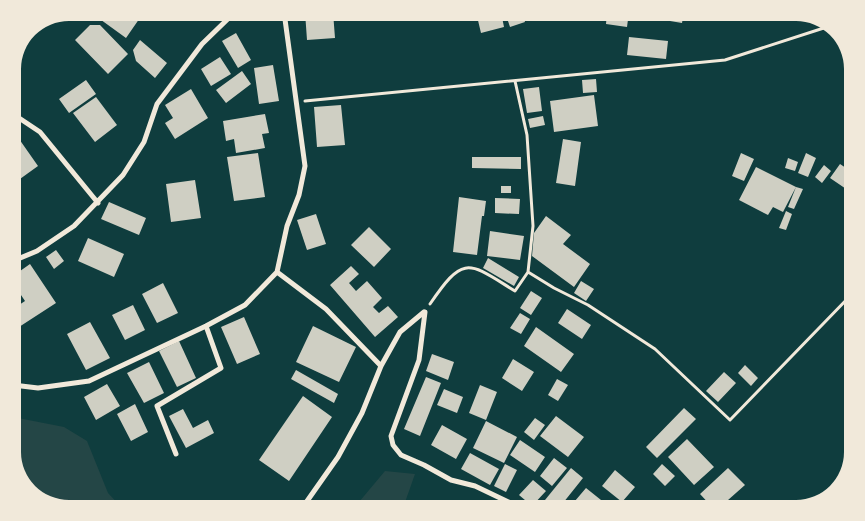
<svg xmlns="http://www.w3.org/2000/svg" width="865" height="521" font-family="'Work Sans',sans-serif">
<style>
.green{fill:#244646}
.building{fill:#cfcfc3}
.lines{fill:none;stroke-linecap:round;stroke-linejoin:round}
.path{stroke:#f1e9da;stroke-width:3}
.minor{stroke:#f1e9da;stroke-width:5}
</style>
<rect width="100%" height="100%" fill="#0f3d3e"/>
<!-- green -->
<path class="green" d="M13,417L64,427L87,441L108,493L122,508C75,509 24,516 13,456C11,444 13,430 13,417Z
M385,471L415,474L403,508H354Z"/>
<!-- building -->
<path class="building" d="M79,12H97L91,21Z
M101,12H144L126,38L97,17Z
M305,12H333L335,38L307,40Z
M476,12H501L504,27L481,33Z
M505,12H522L525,22L510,27Z
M607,12H629L627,27L606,24Z
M659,12H684L682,23L658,19Z
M90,25H100L128,54L108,74L75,40Z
M236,33L251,60L238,68L222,41Z
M629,37L668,41L666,59L627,55Z
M140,40L167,63L155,78L136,61L133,50Z
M220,57L231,74L211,86L201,69Z
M273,65L279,101L259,104L254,68Z
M242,71L251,84L226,103L216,90Z
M596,79L597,92L583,93L582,80Z
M86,80L96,94L69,113L59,99Z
M539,87L542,111L527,113L523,89Z
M191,89L208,118L175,139L165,123L173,118L165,105Z
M594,95L598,126L554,132L550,101Z
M96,97L117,125L95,142L73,113Z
M341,105L345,145L317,147L314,107Z
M265,114L269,133L262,134L265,148L236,153L234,139L226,141L223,121Z
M543,116L545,125L530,128L528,119Z
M17,136L38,166L13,184V138Z
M563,139L581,142L575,186L556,183Z
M258,153L265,197L234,201L227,157Z
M741,153L754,159L744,181L732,176Z
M806,153L816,158L808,177L798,173Z
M472,157H521V169L472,168Z
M788,158L798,162L795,171L785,168Z
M840,164L852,172V193L830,178Z
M824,165L831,171L822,183L815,177Z
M756,167L796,187L783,212L773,207L768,215L739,200Z
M195,180L201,218L171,222L166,184Z
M501,186H511V193H501Z
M796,187L803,189L794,209L788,207Z
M459,197L486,201L484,216H482L477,255L453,252Z
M495,198L520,199L519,214L495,213Z
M109,202L146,218L139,235L101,219Z
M786,211L792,214L786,230L779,228Z
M316,214L326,244L307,250L297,220Z
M546,216L571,235L563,244L590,264L574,287L532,256L534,233Z
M369,227L391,249L374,267L351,245Z
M490,231L524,236L520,260L487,256Z
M88,238L124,254L114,277L78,261Z
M56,250L64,261L54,269L46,257Z
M488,258L519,277L514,286L483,268Z
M30,264L56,303L19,327L13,318V309L25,301L13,283V276Z
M351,266L359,274L349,283L356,291L367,281L382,298L373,307L379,313L388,306L398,317L375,337L330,285Z
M581,281L594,289L586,301L574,293Z
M163,283L178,313L157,323L142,294Z
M531,291L542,298L531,315L520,308Z
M133,305L145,330L125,340L112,315Z
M567,309L591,325L582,339L558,323Z
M520,313L530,319L521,334L510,328Z
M244,317L260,354L237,364L221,327Z
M90,322L110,358L86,370L67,334Z
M313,326L356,347L339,382L296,362Z
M536,327L574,354L561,372L524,346Z
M179,341L196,378L177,387L159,351Z
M432,354L454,362L448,380L426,371Z
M513,359L534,372L522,391L502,378Z
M149,362L164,393L144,403L127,373Z
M745,365L758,378L751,386L738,373Z
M296,370L338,394L334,403L291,379Z
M724,372L736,383L718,402L706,391Z
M426,377L441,383L420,436L404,429Z
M557,379L568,385L558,401L548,395Z
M107,384L120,406L96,420L84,397Z
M480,385L497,392L486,420L469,413Z
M444,389L463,397L457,413L437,405Z
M303,396L332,417L289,481L259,460Z
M135,404L148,432L131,441L117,414Z
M684,408L696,419L657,458L646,447Z
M183,409L193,428L208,420L214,433L186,448L169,416Z
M556,416L584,437L568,457L540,436Z
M535,418L545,425L534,440L524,432Z
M486,421L517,437L504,463L473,448Z
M442,425L467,439L456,459L431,445Z
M687,439L714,467L694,485L668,457Z
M520,440L545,457L535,472L510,455Z
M470,453L499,469L490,485L461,469Z
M554,458L567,468L552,486L540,476Z
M505,464L517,470L506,492L494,486Z
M662,464L675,476L665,486L653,474Z
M571,468L583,478L559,508H555L545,500Z
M728,468L745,485L719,508H713L700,494Z
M848,468L845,480L834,492L830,488Z
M615,470L635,487L622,502L602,486Z
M533,480L546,491L532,506L519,495Z
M586,488L611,508H569Z"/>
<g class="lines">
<!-- path -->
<path class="path" d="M305,101L725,60L830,26
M528,272L554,288L588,305L655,349L730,420L852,294
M430,304C464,254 468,262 515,291L528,272L533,226L527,135L515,81"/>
<!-- minor -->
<path class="minor" d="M13,114L40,132L98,203
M13,261L37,251L74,226L123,175L144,142L157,104L202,44L235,12
M277,272L326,309L381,366
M425,312L419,360L391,436L393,445L401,455L424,465L451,480L475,486L521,508
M13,385L38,388L89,381L206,326L245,305L277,272L287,226L299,195L305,166L284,12
M176,454L157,406L221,368L206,326
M300,508L305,504L338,457L362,413L381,366L400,332L424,312"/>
</g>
<!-- crop -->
<path d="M0 0H865V521H0ZM69 21H796A48 48 0 0 1 844 69V452A48 48 0 0 1 796 500H69A48 48 0 0 1 21 452V69A48 48 0 0 1 69 21Z" fill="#f1e9da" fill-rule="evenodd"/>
</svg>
